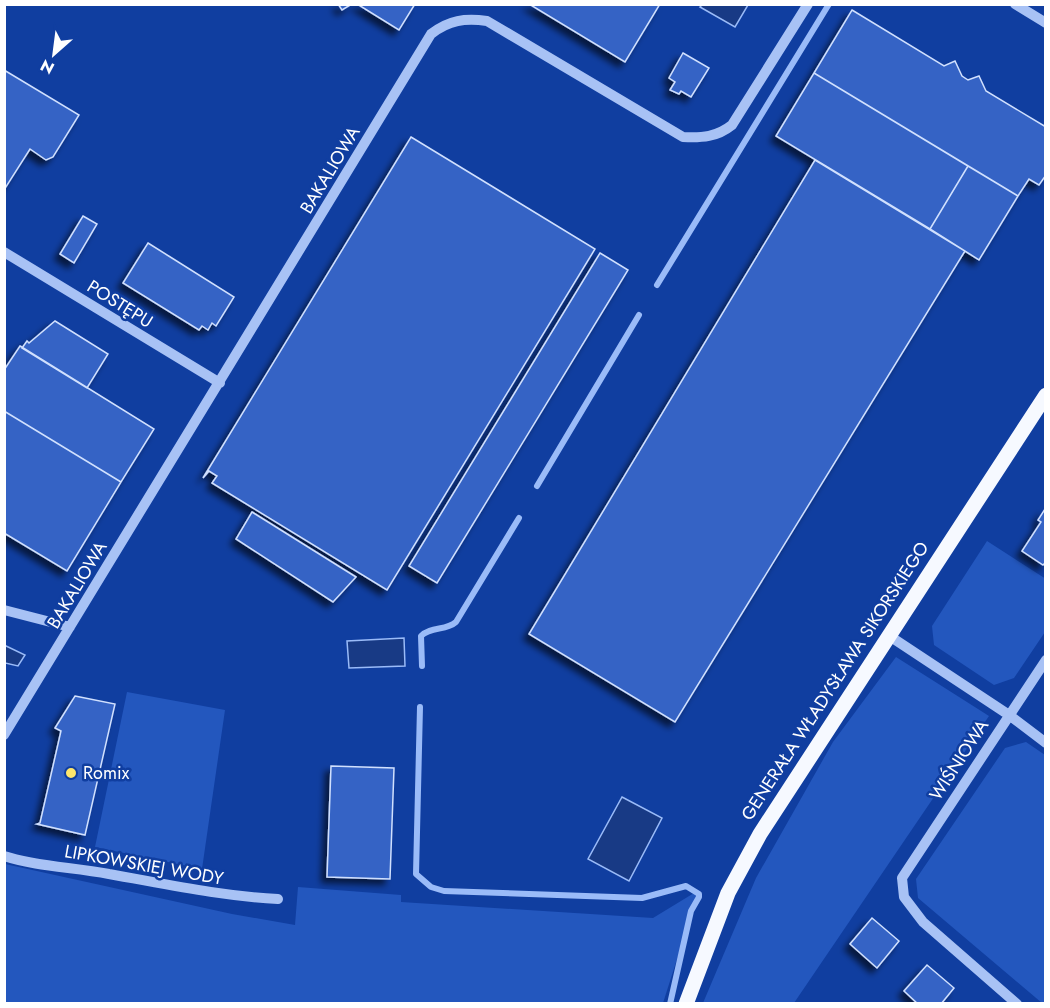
<svg xmlns="http://www.w3.org/2000/svg" width="1050" height="1008" font-family="Jost,sans-serif">
<style>
.green{fill:#2357be}
.water{fill:#183a85;stroke:#9abbf8;stroke-width:1.5}
.lines{fill:none;stroke-linecap:round;stroke-linejoin:round}
.stream{stroke:#9abbf8;stroke-width:6}
.building{fill:#3464c5;stroke:#d1e0fe;stroke-width:1.5;filter:url(#shadow)}
.minor{stroke:#a8c2f5;stroke-width:10}
.major{stroke:#f6f9ff;stroke-width:15}
.poi-dot{fill:#ffe66c;stroke:#103ea0;stroke-width:2}
.labels{text-anchor:middle;dominant-baseline:central;stroke-width:5;stroke-linejoin:round;paint-order:stroke}
.street-label{font-size:18px;fill:#fff;stroke:#103ea0}
.poi-label{font-size:18px;fill:#fff;stroke:#103ea0;text-anchor:start}
</style>
<defs>
<filter id="shadow"><feDropShadow dx="-5.5" dy="5.5" stdDeviation="3" flood-color="#0009"/></filter>
</defs>
<rect width="100%" height="100%" fill="#103ea0"/>
<!-- green -->
<path class="green" d="M987,541L1046,579L1045,632L1014,678L994,685L934,645L932,626Z
M896,657L989,716L794,1003H703L756,878L833,742Z
M127,692L225,710L202,869L95,847Z
M1026,742L1045,755V1003H1042L918,898L916,879L1005,748Z
M5,864L232,914L295,925L298,887L401,895V902L653,918L699,890L663,1003L5,1004Z"/>
<!-- water -->
<path class="water" d="M702,5V4L748,5L735,27L700,7Z
M404,638L405,666L349,668L347,641Z
M4,645L25,655L18,666L5,663Z
M622,797L662,818L629,881L588,859Z"/>
<g class="lines">
<!-- stream -->
<path class="stream" d="M657,285L829,4
M537,486L639,315
M422,666L421,636C431,626 446,631 456,622L519,518
M420,707L416,874L431,887L444,891L642,898L686,886L699,894V897L691,911L670,1004"/>
</g>
<!-- building -->
<path class="building" d="M338,4H352L342,10Z
M357,4H415L399,30Z
M529,4H660L625,62Z
M852,10L944,66L955,61L962,76L968,80L979,76L986,91L1046,127V175L1039,185L1029,179L1018,196L814,73Z
M683,53L709,68L691,97L681,91L679,94L670,90L675,82L669,78Z
M4,70L79,115L53,157L46,160L30,149L4,190Z
M814,73L968,166L930,229L776,136Z
M411,137L595,249L387,590L212,483L217,476L209,471L203,478Z
M815,160L965,251L675,722L529,634Z
M968,166L1018,196L979,260L930,229Z
M83,216L97,224L74,263L60,254Z
M148,243L234,297L216,326L212,323L208,330L202,326L199,330L123,283Z
M600,253L628,270L437,583L409,566Z
M55,321L108,354L87,388L22,348L27,341L29,343Z
M20,346L154,429L121,482L4,411V370Z
M4,411L121,482L67,571L4,533Z
M1045,509L1046,562L1043,565L1022,551L1041,522L1038,520Z
M252,512L356,577L333,602L236,539Z
M75,696L115,704L85,835L37,824L40,823L61,731L55,728Z
M331,766L394,768L390,879L327,877Z
M872,918L899,941L877,968L850,944Z
M927,965L954,988L941,1004H918L904,991Z"/>
<g class="lines">
<!-- minor -->
<path class="minor" d="M1015,4L1046,23
M4,252L220,383
M4,610L70,627
M888,635L1009,715L1046,743
M4,735L431,34C449,20 465,18 487,21L683,137C702,138 717,137 732,125L808,4
M4,856C38,867 74,867 109,874C166,884 220,896 278,899
M1017,1004L923,922L904,897L902,878L1046,660"/>
<!-- major -->
<path class="major" d="M686,1004L728,893L760,834L1046,395"/>
</g>
<!-- markers -->
<circle class="poi-dot" cx="71" cy="773" r="6"/>
<g class="labels">
<!-- street labels -->
<g class="street-label">
<text transform="translate(330 170) rotate(-59)">BAKALIOWA</text>
<text transform="translate(120 304) rotate(32)">POSTĘPU</text>
<text transform="translate(77 585) rotate(-59)">BAKALIOWA</text>
<text transform="translate(835 681) rotate(-57)">GENERAŁA WŁADYSŁAWA SIKORSKIEGO</text>
<text transform="translate(959 760) rotate(-57)">WIŚNIOWA</text>
<text transform="translate(144 865) rotate(10)">LIPKOWSKIEJ WODY</text>
</g>
<!-- poi labels -->
<g class="poi-label">
<text x="83" y="773">Romix</text>
</g>
</g>
<!-- border -->
<rect width="1050" height="1008" fill="none" stroke="#ffffff" stroke-width="12"/>
<!-- north arrow -->
<g transform="translate(54 54) rotate(208)" stroke="#103ea0" stroke-width="4.5" paint-order="stroke">
<path d="M0-4.5L10 22L0 15L-10 22Z" fill="#ffffff"/>
<text y="-9" font-size="16" font-weight="bold" text-anchor="middle" fill="#ffffff">N</text>
</g>
</svg>
